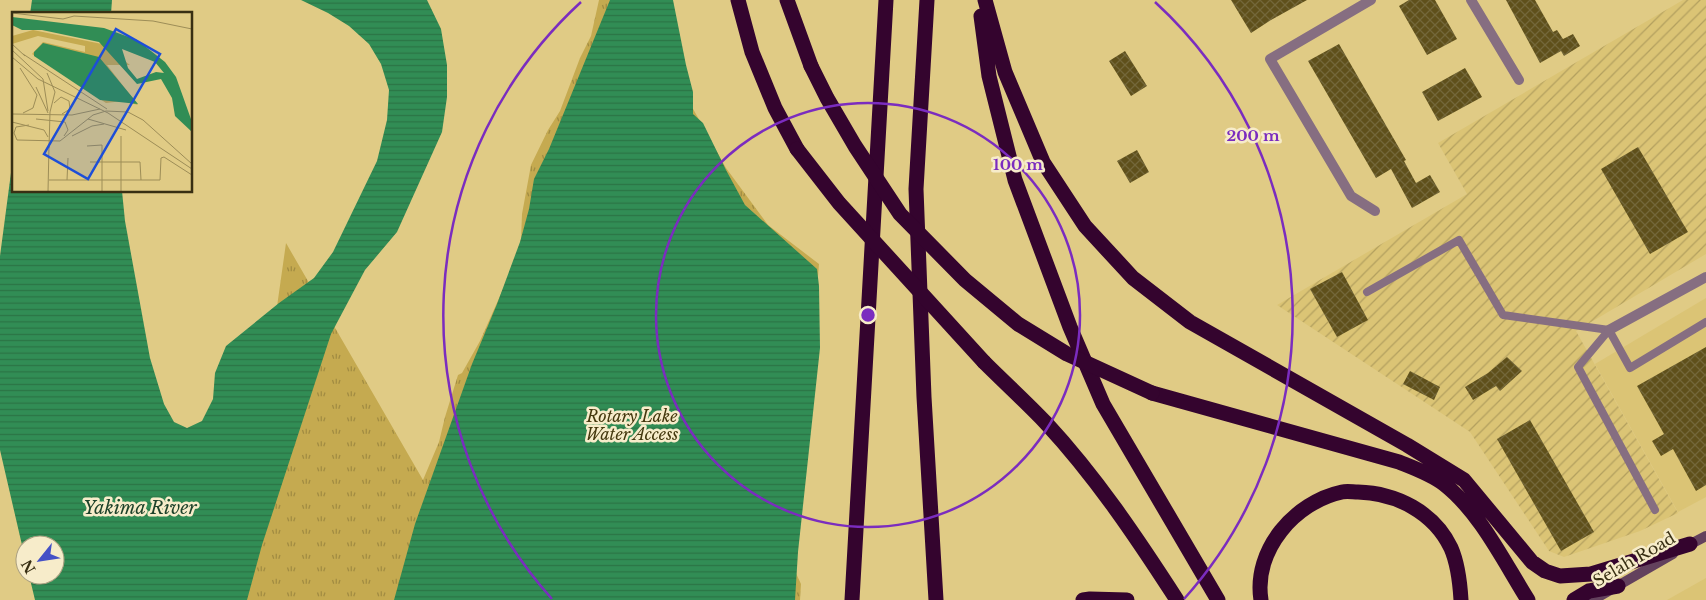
<svg xmlns="http://www.w3.org/2000/svg" width="1706" height="600" font-family="'Libre Baskerville',serif">
<style>
.built{fill:#dbc475}
.industrial{fill:url(#industrial-furrows)}
.grass{fill:url(#grass-tufts)}
.water{fill:url(#water-rules)}
.building{fill:url(#building-cross-hatch)}
.lines{fill:none;stroke-linecap:round;stroke-linejoin:round}
.lane{stroke:#866e81;stroke-width:8}
.street{stroke:#866e81;stroke-width:10}
.secondary{stroke:#63415d;stroke-width:10}
.highway{stroke:#34042e;stroke-width:15}
.highway-bridge{stroke:#34042e;stroke-width:15}
.ring{fill:none;stroke:#7b2cbf;stroke-width:2.5}
.labels{text-anchor:middle;dominant-baseline:central;stroke-width:5;stroke-linejoin:round;paint-order:stroke}
.park-label{font-size:16px;font-style:italic;fill:#43370d;stroke:#f7ecca}
.street-label{font-size:16px;fill:#382f13;stroke:#f7ecca}
.water-label{font-size:18px;font-style:italic;fill:#1d422a;stroke:#f7ecca}
.inset-road{fill:none;stroke:#9d8d57;stroke-width:1}
.view{fill:#1d4ed8;fill-opacity:0.15;stroke:#1d4ed8;stroke-width:2.5}
.inset-edge{fill:none;stroke:#382f13;stroke-width:2.5}
.centre{fill:#7b2cbf;stroke:#f7ecca;stroke-width:2.5}
.ring-label{font-size:15px;text-anchor:middle;font-weight:bold;fill:#7b2cbf;stroke:#f7ecca;stroke-width:5;stroke-linejoin:round;paint-order:stroke}
</style>
<defs>
<pattern id="industrial-furrows" width="10" height="10" patternUnits="userSpaceOnUse" patternTransform="scale(1.25)"><rect width="10" height="10" fill="#dbc475"/><path d="M-1 1l2-2M0 10L10 0M9 11l2-2" fill="none" stroke="#b3a05f"/></pattern>
<pattern id="grass-tufts" width="24" height="20" patternUnits="userSpaceOnUse" patternTransform="scale(1.25)"><rect width="24" height="20" fill="#c5aa50"/><path d="M3 7l-1-3M5 7V3M7 7l1-3M15 17l-1-3M17 17v-4M19 17l1-3" fill="none" stroke="#a18b41"/></pattern>
<pattern id="water-rules" width="6" height="5" patternUnits="userSpaceOnUse" patternTransform="scale(1.25)"><rect width="6" height="5" fill="#318d55"/><path d="M0 2.5h6" fill="none" stroke="#2b7445"/></pattern>
<pattern id="building-cross-hatch" width="8" height="8" patternUnits="userSpaceOnUse" patternTransform="scale(1.25)"><rect width="8" height="8" fill="#5f501b"/><path d="M0 0l8 8M0 8l8-8" fill="none" stroke="#73673a"/></pattern>
</defs>
<rect width="100%" height="100%" fill="#e0cb85"/>
<!-- built -->
<path class="built" d="M1706,298V497L1678,512L1595,364Z
M1706,578V600H1667Z"/>
<!-- industrial -->
<path class="industrial" d="M1683,0H1706V254L1576,331L1678,513L1640,531L1564,557L1549,551L1470,432L1277,305L1467,194L1438,143Z"/>
<!-- grass -->
<path class="grass" d="M599,0H671L692,107L726,168L768,225L819,264L794,569L801,584L800,600H241L270,356L286,243L423,480L439,442L445,417L458,375L462,373L480,341L516,260L521,240L522,214L531,165L548,130L560,111L580,58L591,36Z"/>
<!-- water -->
<path class="water" d="M32,0H112L111,14H30Z
M301,0H427L441,29L447,65V97L442,132L397,232L365,270L331,334L262,545L247,600H35L29,575H55V545H25V558L0,450V256L14,150V191H122L125,221L150,358L164,404L174,422L187,428L202,421L213,399L215,373L226,346L279,303L314,278L333,252L377,161L387,120L389,90L381,64L369,44L349,26L328,13Z
M610,0H673L686,65L693,92V114L703,123L726,170L745,205L817,269L819,286L820,348L798,552L795,600H394L415,524L472,364L497,304L520,242L529,209L534,179L549,149Z"/>
<!-- building -->
<path class="building" d="M1231,0H1307L1271,20L1251,33Z
M1409,0H1435L1457,39L1427,55L1399,6Z
M1506,0H1535L1553,32L1557,30L1563,39L1573,34L1580,46L1564,56L1561,51L1540,63Z
M1339,44L1406,160L1404,161L1416,183L1430,175L1440,192L1412,208L1391,169L1376,178L1308,61Z
M1125,51L1147,86L1131,96L1109,61Z
M1465,68L1482,97L1438,121L1422,92Z
M1638,147L1688,232L1650,254L1601,169Z
M1137,150L1149,172L1130,183L1117,161Z
M1342,272L1368,320L1337,337L1310,289Z
M1706,347V485L1696,491L1673,449L1661,456L1652,441L1664,434L1637,386Z
M1507,357L1522,371L1500,391L1496,386L1473,400L1465,387L1488,373Z
M1410,371L1440,387L1434,400L1403,384Z
M1530,420L1594,532L1561,551L1497,439Z"/>
<g class="lines">
<!-- lane -->
<path class="lane" d="M1367,292L1459,240L1503,315L1609,330L1578,367L1655,510
M1609,330L1630,368L1706,322"/>
<!-- street -->
<path class="street" d="M1371,0L1270,59L1351,196L1375,211
M1471,0L1519,80
M1609,330L1706,277"/>
<!-- secondary -->
<path class="secondary" d="M1685,547L1706,536
M1593,600L1673,554"/>
<!-- highway -->
<path class="highway" d="M738,0L752,52L775,108L797,149
M787,0L811,66
M927,0L916,189L924,397L936,600
M985,0L1005,72L1043,162L1085,226L1133,278L1190,322L1407,445L1464,480L1532,562L1545,571L1560,576L1591,574L1690,544
M981,16L989,76L1015,180L1070,327L1103,404L1218,600
M984,362C1004,382 1026,402 1046,423C1096,477 1137,538 1177,600
M1152,393L1399,462C1414,468 1431,474 1444,484C1480,512 1504,562 1528,600
M852,600L886,0
M1083,600L1090,599L1127,600
M1261,600C1253,550 1295,502 1342,492C1347,491 1353,492 1358,492C1396,493 1434,512 1451,548C1458,564 1460,583 1461,600
M1574,600L1589,591L1618,586"/>
<!-- highway-bridge -->
<path class="highway-bridge" d="M811,66L827,98L855,146L900,214L965,280L1018,324L1067,354L1152,393
M797,149L839,203L984,362"/>
</g>
<!-- distance rings -->
<g class="ring">
<circle cx="868" cy="315" r="212"/>
<path d="M552 599A425 425 0 0 1 581 2M1155 2A425 425 0 0 1 1184 599"/>
</g>
<g class="labels">
<!-- park labels -->
<g class="park-label">
<text x="632" y="416">Rotary Lake<tspan x="632" dy="18">Water Access</tspan></text>
</g>
<!-- street labels -->
<g class="street-label">
<text transform="translate(1634 559) rotate(-30)">Selah Road</text>
</g>
<!-- water labels -->
<g class="water-label">
<text x="140" y="508">Yakima River</text>
</g>
</g>
<!-- overview -->
<g transform="translate(12 12)">
<rect width="180" height="180" fill="#e0cb85"/>
<path d="M21,18L90,32L118,53H95L126,93L111,89L94,91L20,42L31,30L73,40V34L26,24L0,32V24Z" fill="#c5aa50"/>
<path d="M0,5L92,16L125,28L153,50L164,65L180,110V120L163,104L160,86L149,67L125,72L87,30L30,18H10L0,13ZM110,37L143,50L152,61L144,60L125,67L116,56ZM31,31L87,45L126,92L88,88L22,44V40Z" fill="#318d55" fill-rule="evenodd"/>
<path class="inset-road" d="M0,1L51,7L62,4L141,9L180,17M0,32L13,44M0,38L31,67L36,99M11,42L95,97M0,45L26,67L96,101L180,157M8,56L25,83L21,96L11,101M35,61L43,80L38,100L37,136M24,75L36,101M42,91L49,85L57,89L58,97L50,102M0,102L60,103L88,97M24,107L53,110L56,118L52,124M76,107L114,118M0,110L32,118L36,125M17,113L4,115L2,121L5,128L48,129L81,103L94,99L116,100L131,108L180,152M60,124L80,114L92,112M109,124V180M75,134L90,133V180M78,150H128L129,168M37,168H148L149,146L152,145L180,163M55,168L56,146M36,180L37,133"/>
<path class="view" d="M104,17L148,42L76,167L32,142Z"/>
<rect width="180" height="180" class="inset-edge"/>
</g>
<circle cx="868" cy="315" r="8" class="centre"/>
<g class="ring-label">
<text x="1253" y="141">200 m</text>
<text x="1018" y="170">100 m</text>
</g>
<!-- north arrow -->
<g transform="translate(40 560) rotate(240)"><circle r="24" fill="#f7ecca" stroke="#aba081"/>
<path d="M0-4L9 19L0 12L-9 19Z" fill="#4551c6"/>
<text y="-8" font-size="14" font-weight="bold" text-anchor="middle" fill="#382f13">N</text>
</g>
</svg>
